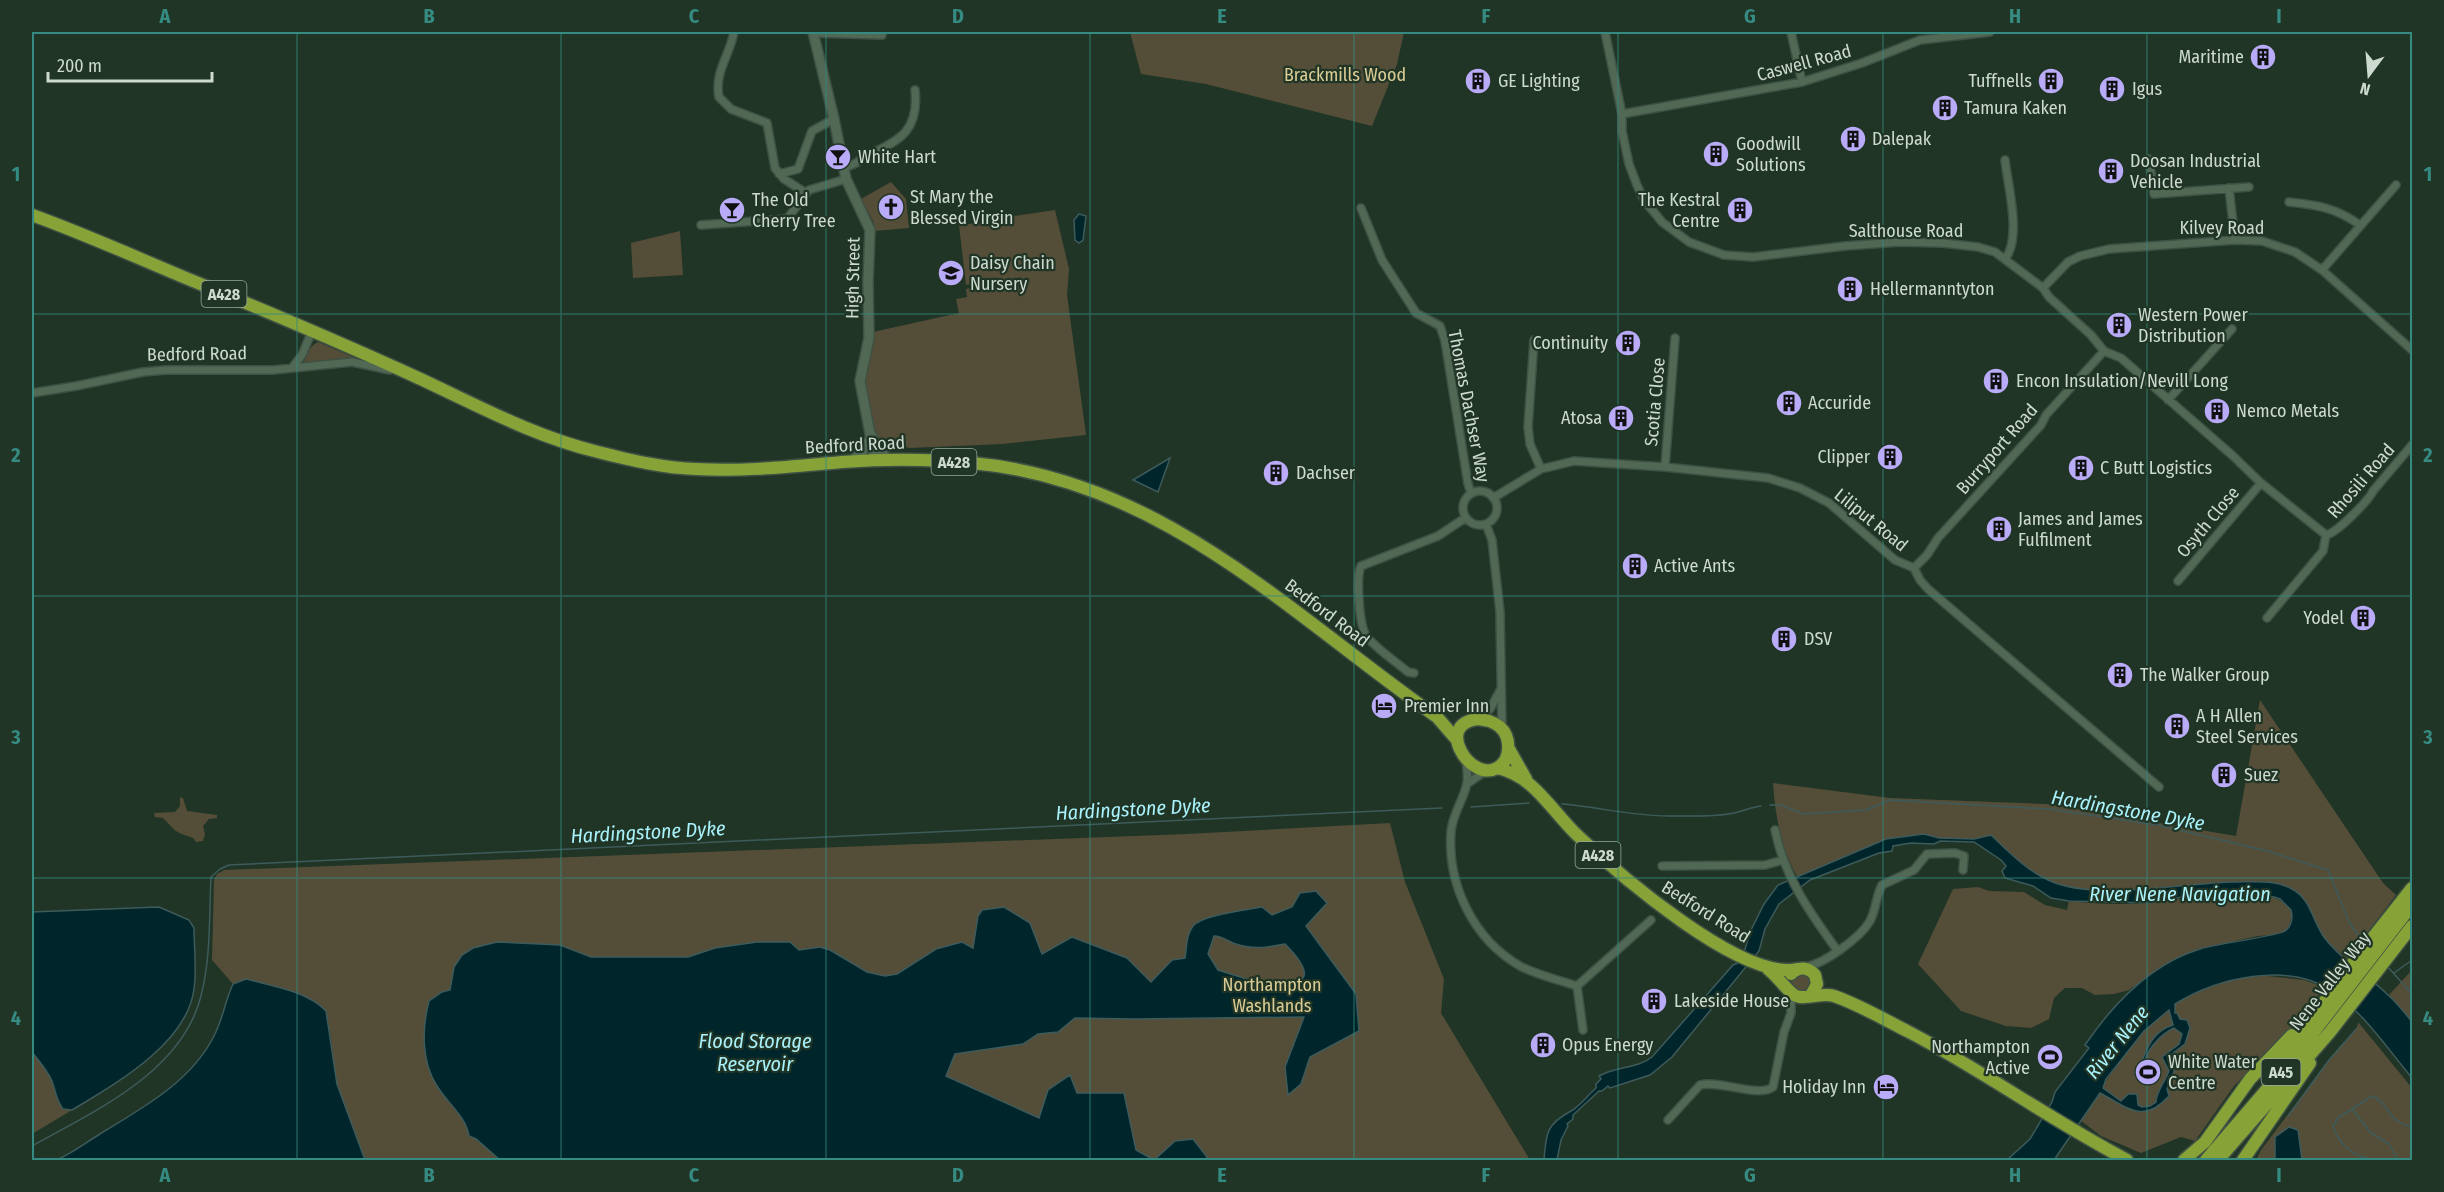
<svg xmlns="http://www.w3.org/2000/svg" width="2444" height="1192" font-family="'Fira Sans Condensed',sans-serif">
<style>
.green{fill:#544e39}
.water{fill:#00252a;stroke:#3e5b5c;stroke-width:1.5;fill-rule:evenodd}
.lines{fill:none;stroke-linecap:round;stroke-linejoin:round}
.stream{stroke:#3e5b5c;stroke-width:1.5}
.street-casing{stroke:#3f5144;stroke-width:10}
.secondary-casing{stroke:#3f5144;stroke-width:12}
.highway-casing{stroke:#3f5144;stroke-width:15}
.street{stroke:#516855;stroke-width:7}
.secondary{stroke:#516855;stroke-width:9}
.highway{stroke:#87a337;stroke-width:12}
.grid{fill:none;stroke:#358a82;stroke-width:1.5;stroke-opacity:0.55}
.labels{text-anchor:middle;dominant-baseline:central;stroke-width:4.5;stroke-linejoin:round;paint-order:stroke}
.shield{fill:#203525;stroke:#99a89d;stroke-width:1.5}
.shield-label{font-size:16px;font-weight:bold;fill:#cddad0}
.poi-label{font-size:18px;fill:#cddad0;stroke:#203525;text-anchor:start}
.street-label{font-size:18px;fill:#cddad0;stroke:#203525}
.park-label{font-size:18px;fill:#dbcc96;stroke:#203525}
.water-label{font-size:20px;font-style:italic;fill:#a9f1fb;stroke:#203525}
.neatline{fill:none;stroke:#358a82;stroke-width:2}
.grid-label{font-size:20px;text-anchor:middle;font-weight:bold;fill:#358a82}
</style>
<rect width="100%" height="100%" fill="#203525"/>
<!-- green -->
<path class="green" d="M1130,32H1404L1397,64L1372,126L1206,84L1141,74Z
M891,182L906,199L909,228L874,231L873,221L861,199Z
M1055,210L1069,269L1067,295L1086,435L1002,444L909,448L876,437C871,420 864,402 865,385C865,367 873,350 873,332L959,313L956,299L967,297L966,289L994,283L993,279L966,285L959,225L987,222L988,220Z
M680,231L683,275L633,278L631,243Z
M318,342L362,361L303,364C307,355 309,346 318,342Z
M2260,700L2383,883L2396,895L2347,959C2339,952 2330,945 2324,937C2312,920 2311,899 2292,889C2273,879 2249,882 2229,883C2179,886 2093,901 2048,880C2026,870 2008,851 1991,835L1974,839L1939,838L1924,834L1886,839L1801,876H1797C1781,849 1775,814 1773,783L1890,798L2047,804L2236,836Z
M180,797L183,798L187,811L217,815V818L209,819L203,826L205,834L203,841L196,842L193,838C173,831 177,832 163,818L155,817L154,813L175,812L180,806Z
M1390,823L1405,882L1444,979L1441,1013L1530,1160H365C357,1135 343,1112 337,1086C330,1055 336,1036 320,1005L275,986L238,981L233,984L212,960L214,880L217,874L224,870L1187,834Z
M1978,887L1989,891L2024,892L2045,905L2067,910L2069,901C2095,904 2122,905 2148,903C2176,901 2284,877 2292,915L2288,929L2280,934L2258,936L2198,949L2166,964L2129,990L2114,994L2095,995L2082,988H2065L2054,998L2049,1019L2031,1028L2006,1026L1961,1011L1918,964L1953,889Z
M2412,970V1022L2389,995Z
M1800,972L1812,977L1811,990L1802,994L1792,986L1791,982Z
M2259,975L2304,980L2324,987L2300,1021L2234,1086L2195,1141L2181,1137L2141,1153L2101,1136L2080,1120C2111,1075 2145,1015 2196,992C2216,983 2237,979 2259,975Z
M2358,1022L2412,1088V1160H2256L2261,1150L2329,1060L2357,1028Z
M32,1052C39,1061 47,1070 52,1081C56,1092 56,1100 63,1109L72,1110L32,1134Z"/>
<!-- water -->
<path class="water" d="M1079,214L1086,216L1083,240L1079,243L1075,240L1074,220Z
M1170,458L1158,492L1133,480Z
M1924,834L1939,838L1974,839L1991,835C2008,851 2026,870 2048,880C2095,902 2181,883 2233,882C2252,882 2275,879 2292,889C2311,899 2312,920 2324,937C2341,960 2368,975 2388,995C2397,1003 2405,1013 2412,1022V1078C2388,1049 2364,1013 2332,991C2287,961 2217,978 2175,1004V1013H2177L2180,1019L2187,1020L2190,1028L2185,1044L2172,1054C2180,1065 2171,1077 2167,1089L2169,1096C2143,1125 2127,1107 2100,1093L2054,1160H2007L2030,1139L2052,1102L2055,1092L2089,1048L2085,1045C2113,1004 2150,964 2200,949C2215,944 2278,936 2285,931C2292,926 2293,917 2291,910L2280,899L2274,897L2246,894L2182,897L2150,903L2069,901L2051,898L2033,886L2005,878L2002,871L2006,866L2001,860L1974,842L1940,841L1934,844L1911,843L1893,846L1892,851L1879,853L1810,880L1779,904L1765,929L1759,951L1672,1057L1650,1075L1610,1088L1608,1086L1602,1091H1599L1573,1115V1119L1567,1124L1568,1126L1561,1140L1557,1160H1544C1546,1132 1547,1124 1571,1111C1580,1106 1588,1095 1596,1088V1084L1601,1079L1599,1076C1615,1066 1637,1069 1652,1057L1726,973L1733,965L1741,962L1751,930L1764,904L1778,885L1886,839ZM2169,1010L2173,1025C2147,1033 2147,1056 2135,1074L2137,1079L2141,1081L2146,1077C2146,1074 2144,1071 2144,1068C2143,1052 2161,1034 2174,1028L2182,1034L2179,1044L2162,1057L2169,1071C2165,1082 2156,1092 2156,1102L2150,1106L2142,1107L2138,1105L2137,1094H2128L2121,1101L2103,1088L2106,1079L2144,1031Z
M1316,891L1327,903L1306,926L1356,994L1359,1031L1310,1057L1301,1084L1288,1095L1285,1067L1304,1017L1133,1019L1075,1018L1058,1032L1038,1034L1023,1044L955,1054L946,1076L1039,1118L1048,1090L1070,1075L1077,1093H1124L1136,1150L1154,1160L1175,1141L1193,1139L1207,1157L1205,1160H500L476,1139L469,1136C466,1116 447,1103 437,1086C421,1061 422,1028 429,1001L442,992L450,990L454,967L462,955L473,948L497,942L560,945L591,957H688L715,948L757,942H790L799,950L820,947L830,950L867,972L885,976L897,974L936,949L962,942L973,948L978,916L982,910L1004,907L1030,923L1042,954L1072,937L1127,958L1151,982L1172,960L1185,958C1187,946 1186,935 1193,926C1201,915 1247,910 1262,907L1272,915L1292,907L1300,893ZM1214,936C1223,936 1228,942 1236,944C1253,950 1268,947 1285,944C1291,950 1307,966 1304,976C1303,979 1299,982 1297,984L1259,983L1218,970L1208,954Z
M159,907L189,920L194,928C194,948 197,969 194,989C187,1044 115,1084 72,1110L63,1109C56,1100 56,1092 52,1081C47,1070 39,1061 32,1052V912Z
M246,979C272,986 307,991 326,1011L337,1084L365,1160H56C71,1154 85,1143 100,1134C142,1108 191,1082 214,1036C223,1019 225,1001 233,984Z
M2289,1127L2298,1130L2302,1160H2275V1137Z"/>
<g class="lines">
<!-- stream -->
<path class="stream" d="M1562,804C1599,807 1636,817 1673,816C1693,816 1716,817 1734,813C1744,811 1751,807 1761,806
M1770,805H1781L1803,814L1866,810L1890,800L2049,809L2158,825L2267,851L2328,870L2350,924L2363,941
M1471,807L1529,803
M2387,966L2412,994
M2394,973L2412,960
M2352,1109L2370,1132L2389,1144L2398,1160
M2288,1116L2329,1060L2357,1028
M32,1146C95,1111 182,1072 201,996C211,957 209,917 211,877L220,869L229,865L1442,808
M2374,1160C2352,1155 2340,1147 2333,1126L2338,1118L2372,1096C2390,1103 2387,1122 2412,1127"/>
<defs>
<path id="street" d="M734,32C730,55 714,72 719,97L731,109L767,123L775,168L784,179L806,193
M1605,32L1622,114V131L1629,164L1637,185L1644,200L1662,222L1689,242L1724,255L1753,257L1845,246L1899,242L1942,243L1978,247L1995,252L2043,288L2049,297L2091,335L2104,351L2121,358L2233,456L2261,483L2326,535
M1791,32L1802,82
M813,33L882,35
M1622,114L1802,82L1862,63L1920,40L1990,32
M2149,159L2154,194L2249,187
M844,167C860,164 857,160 868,155C902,140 919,129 915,90
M779,174L798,169L812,131L834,119
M2229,188L2235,240
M2289,202C2318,205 2336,208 2360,225
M1361,208L1382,260L1416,313L1440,326L1445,341L1468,484L1471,493
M701,225L787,219L809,190L846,179
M2005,259C2022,238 2008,187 2005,160
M2322,270L2396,185
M2043,288L2068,262L2080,256L2109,249L2235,240L2262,241L2295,252L2322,270L2412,350
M1534,340L1528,427L1530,444L1541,469
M292,368L302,355L312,331
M32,393L76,386L143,372L166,370H273L352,362L390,370
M2168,400L2232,329
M1665,467L1675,338
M1463 508a17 17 0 1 1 34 0a17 17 0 1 1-34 0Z
M1493,498L1541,469L1574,461L1665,467L1768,478L1800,488L1829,503L1895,560L1914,568L1920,580L1928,589L2159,787
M1486,524L1492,540L1500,612L1502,729
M1914,568L1927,555L1938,538L2041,425L2046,415L2104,351
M2178,581L2261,483
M2267,618L2323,551L2326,535C2337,533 2369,500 2373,491L2412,445
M1414,673L1408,672C1395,661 1378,650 1367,637C1359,627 1356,577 1361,566L1438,536L1465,518
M1479,718L1490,709L1501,689
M1466,760C1467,767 1468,776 1467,783C1464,799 1453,813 1451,831C1447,884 1473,939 1520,966C1537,975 1559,980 1577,986L1651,920
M1467,784L1487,770
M1775,830C1784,876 1810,913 1837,950
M1662,866L1765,865L1783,860
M1806,967C1825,963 1860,938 1870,921C1876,910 1876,896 1882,885L1914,870L1927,854L1955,853L1964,856L1963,870
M1577,986L1583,1030
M1668,1120L1700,1085C1721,1080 1758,1098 1773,1087L1784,1032L1791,1013V993"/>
<path id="secondary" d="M813,32L834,119L846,179L870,230L868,282L869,338L860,381L875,460
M849,462L861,453L872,436L879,451L890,460"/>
<path id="highway" d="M32,215C82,233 131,255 181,276C259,308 337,341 414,376C475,404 532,436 598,452C630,460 663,468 696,469C744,472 794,466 842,462C885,459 929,459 972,463C1162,480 1290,614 1437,717L1457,740
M1478,719C1486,720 1493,721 1500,727C1511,737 1512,760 1497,768C1471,783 1433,724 1478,719Z
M1509,749L1526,779
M1497,768C1534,776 1550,809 1576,834C1616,872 1741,981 1797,969
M1768,969C1777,976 1785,988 1794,995C1803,1001 1822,992 1834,996C1860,1005 1885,1020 1909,1032C1984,1071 2052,1121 2127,1160
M1791,974C1799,966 1808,967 1815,975L1817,984L1811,995
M2277,1066L2355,960L2412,888
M2184,1160L2205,1142L2250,1079L2292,1035
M2206,1160L2293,1059L2412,905
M2218,1160L2330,1032L2412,926
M2243,1160L2310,1063"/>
</defs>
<!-- street casing -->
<use href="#street" class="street-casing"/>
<!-- secondary casing -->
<use href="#secondary" class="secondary-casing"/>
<!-- highway casing -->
<use href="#highway" class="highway-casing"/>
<!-- street -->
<use href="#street" class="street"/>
<!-- secondary -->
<use href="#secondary" class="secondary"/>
<!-- highway -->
<use href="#highway" class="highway"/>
</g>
<!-- grid -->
<path class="grid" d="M297,32V1160M561,32V1160M826,32V1160M1090,32V1160M1354,32V1160M1618,32V1160M1883,32V1160M2147,32V1160M32,314H2412M32,596H2412M32,878H2412"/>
<!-- icons -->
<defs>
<symbol id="building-disc" viewBox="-11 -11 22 22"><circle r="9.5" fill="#b9abf7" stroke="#203525"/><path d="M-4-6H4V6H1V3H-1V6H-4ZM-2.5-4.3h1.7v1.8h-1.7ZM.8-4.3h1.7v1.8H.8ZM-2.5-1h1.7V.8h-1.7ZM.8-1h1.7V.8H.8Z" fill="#111"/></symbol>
<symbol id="bar-disc" viewBox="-11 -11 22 22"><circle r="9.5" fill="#b9abf7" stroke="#203525"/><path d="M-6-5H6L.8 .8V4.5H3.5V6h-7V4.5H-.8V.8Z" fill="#111"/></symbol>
<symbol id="church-disc" viewBox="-11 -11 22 22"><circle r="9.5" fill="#b9abf7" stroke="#203525"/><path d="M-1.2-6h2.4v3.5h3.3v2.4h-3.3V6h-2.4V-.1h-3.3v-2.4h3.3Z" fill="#111"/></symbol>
<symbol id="school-disc" viewBox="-11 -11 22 22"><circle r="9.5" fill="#b9abf7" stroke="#203525"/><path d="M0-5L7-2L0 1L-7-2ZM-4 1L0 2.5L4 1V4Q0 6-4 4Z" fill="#111"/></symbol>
<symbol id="hotel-disc" viewBox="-11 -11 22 22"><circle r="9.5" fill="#b9abf7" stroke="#203525"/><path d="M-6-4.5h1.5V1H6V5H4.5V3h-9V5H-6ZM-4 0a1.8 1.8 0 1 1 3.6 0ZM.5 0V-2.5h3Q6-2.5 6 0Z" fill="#111"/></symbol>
<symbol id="stadium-disc" viewBox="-11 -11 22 22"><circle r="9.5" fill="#b9abf7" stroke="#203525"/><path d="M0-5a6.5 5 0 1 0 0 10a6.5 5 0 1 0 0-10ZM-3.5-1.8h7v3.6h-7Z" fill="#111"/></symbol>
</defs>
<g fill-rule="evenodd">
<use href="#building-disc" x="2248" y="42" width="30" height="30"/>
<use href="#building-disc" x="1463" y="66" width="30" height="30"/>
<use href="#building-disc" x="2036" y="66" width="30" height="30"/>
<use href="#building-disc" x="2097" y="74" width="30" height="30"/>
<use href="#building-disc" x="1930" y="93" width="30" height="30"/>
<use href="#building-disc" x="1838" y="124" width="30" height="30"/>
<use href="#building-disc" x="1701" y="139" width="30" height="30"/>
<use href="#bar-disc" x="823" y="142" width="30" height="30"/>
<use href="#building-disc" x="2096" y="156" width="30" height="30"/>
<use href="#church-disc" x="876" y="192" width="30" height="30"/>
<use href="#bar-disc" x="717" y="195" width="30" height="30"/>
<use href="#building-disc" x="1725" y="195" width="30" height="30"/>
<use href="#school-disc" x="936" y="258" width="30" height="30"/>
<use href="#building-disc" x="1835" y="274" width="30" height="30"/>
<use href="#building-disc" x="2104" y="310" width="30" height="30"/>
<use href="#building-disc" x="1613" y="328" width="30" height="30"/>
<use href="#building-disc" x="1981" y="366" width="30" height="30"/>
<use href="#building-disc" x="1774" y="388" width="30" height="30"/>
<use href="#building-disc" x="2202" y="396" width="30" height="30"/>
<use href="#building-disc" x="1606" y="403" width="30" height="30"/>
<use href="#building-disc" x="1875" y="442" width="30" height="30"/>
<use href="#building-disc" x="2066" y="453" width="30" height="30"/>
<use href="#building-disc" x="1261" y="458" width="30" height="30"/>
<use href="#building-disc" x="1984" y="514" width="30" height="30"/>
<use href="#building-disc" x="1620" y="551" width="30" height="30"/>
<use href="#building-disc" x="2348" y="603" width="30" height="30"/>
<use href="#building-disc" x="1769" y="624" width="30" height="30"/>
<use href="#building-disc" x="2105" y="660" width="30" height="30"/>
<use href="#hotel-disc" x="1369" y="691" width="30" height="30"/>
<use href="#building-disc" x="2162" y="711" width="30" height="30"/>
<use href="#building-disc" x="2209" y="760" width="30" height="30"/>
<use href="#building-disc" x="1639" y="986" width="30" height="30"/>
<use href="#building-disc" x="1528" y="1030" width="30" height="30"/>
<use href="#stadium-disc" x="2035" y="1042" width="30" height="30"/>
<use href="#stadium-disc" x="2133" y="1057" width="30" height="30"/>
<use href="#hotel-disc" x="1871" y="1072" width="30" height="30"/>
</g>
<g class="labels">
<!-- shield labels -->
<g class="shield">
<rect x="201.5" y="281" width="45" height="26" rx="4.5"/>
<rect x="931.5" y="449" width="45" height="26" rx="4.5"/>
<rect x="1575.5" y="842" width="45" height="26" rx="4.5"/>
<rect x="2261.5" y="1059" width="39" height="26" rx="4.5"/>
</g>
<g class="shield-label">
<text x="224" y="294">A428</text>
<text x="954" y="462">A428</text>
<text x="1598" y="855">A428</text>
<text x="2281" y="1072">A45</text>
</g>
<!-- poi labels -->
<g class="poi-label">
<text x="2244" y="57" text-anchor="end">Maritime</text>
<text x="1498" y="81">GE Lighting</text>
<text x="2032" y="81" text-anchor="end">Tuffnells</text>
<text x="2132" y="89">Igus</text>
<text x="1964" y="108">Tamura Kaken</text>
<text x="1872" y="139">Dalepak</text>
<text x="1736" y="144">Goodwill<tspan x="1736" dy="21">Solutions</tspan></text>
<text x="858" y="157">White Hart</text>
<text x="2130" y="161">Doosan Industrial<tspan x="2130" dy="21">Vehicle</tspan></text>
<text x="910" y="197">St Mary the<tspan x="910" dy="21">Blessed Virgin</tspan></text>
<text x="752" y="200">The Old<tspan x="752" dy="21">Cherry Tree</tspan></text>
<text x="1720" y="200" text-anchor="end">The Kestral<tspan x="1720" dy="21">Centre</tspan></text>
<text x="970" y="263">Daisy Chain<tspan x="970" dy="21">Nursery</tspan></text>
<text x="1870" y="289">Hellermanntyton</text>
<text x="2138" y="315">Western Power<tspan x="2138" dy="21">Distribution</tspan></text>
<text x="1608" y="343" text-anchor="end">Continuity</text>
<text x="2016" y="381">Encon Insulation/Nevill Long</text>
<text x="1808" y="403">Accuride</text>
<text x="2236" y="411">Nemco Metals</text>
<text x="1602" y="418" text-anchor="end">Atosa</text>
<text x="1870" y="457" text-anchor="end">Clipper</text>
<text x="2100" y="468">C Butt Logistics</text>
<text x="1296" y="473">Dachser</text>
<text x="2018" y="519">James and James<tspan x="2018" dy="21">Fulfilment</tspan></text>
<text x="1654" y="566">Active Ants</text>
<text x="2344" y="618" text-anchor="end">Yodel</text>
<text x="1804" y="639">DSV</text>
<text x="2140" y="675">The Walker Group</text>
<text x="1404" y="706">Premier Inn</text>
<text x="2196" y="716">A H Allen<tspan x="2196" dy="21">Steel Services</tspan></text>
<text x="2244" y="775">Suez</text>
<text x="1674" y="1001">Lakeside House</text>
<text x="1562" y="1045">Opus Energy</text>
<text x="2030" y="1047" text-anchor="end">Northampton<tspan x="2030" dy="21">Active</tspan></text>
<text x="2168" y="1062">White Water<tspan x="2168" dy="21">Centre</tspan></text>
<text x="1866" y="1087" text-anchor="end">Holiday Inn</text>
</g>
<!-- street labels -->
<g class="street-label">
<text transform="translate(1804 63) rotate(-15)">Caswell Road</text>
<text x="2222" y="228">Kilvey Road</text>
<text x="1906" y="231">Salthouse Road</text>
<text transform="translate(853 278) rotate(-89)">High Street</text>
<text transform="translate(197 354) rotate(-1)">Bedford Road</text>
<text transform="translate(1655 402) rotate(-85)">Scotia Close</text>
<text transform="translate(1469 406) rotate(79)">Thomas Dachser Way</text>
<text transform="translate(855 445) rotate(-3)">Bedford Road</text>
<text transform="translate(1997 449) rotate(-49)">Burryport Road</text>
<text transform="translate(2361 481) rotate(-49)">Rhosili Road</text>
<text transform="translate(1871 520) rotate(39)">Liliput Road</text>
<text transform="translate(2208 522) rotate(-50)">Osyth Close</text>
<text transform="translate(1327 613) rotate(37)">Bedford Road</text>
<text transform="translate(1706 912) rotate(32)">Bedford Road</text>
<text transform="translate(2330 981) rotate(-52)">Nene Valley Way</text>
</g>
<!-- park labels -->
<g class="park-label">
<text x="1345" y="75">Brackmills Wood</text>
<text x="1272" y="985">Northampton<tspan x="1272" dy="21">Washlands</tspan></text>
</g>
<!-- water labels -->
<g class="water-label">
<text transform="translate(1133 809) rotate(-3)">Hardingstone Dyke</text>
<text transform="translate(2128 810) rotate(10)">Hardingstone Dyke</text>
<text transform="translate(648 832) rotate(-3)">Hardingstone Dyke</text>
<text x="2180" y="894">River Nene Navigation</text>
<text x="755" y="1041">Flood Storage<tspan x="755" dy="23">Reservoir</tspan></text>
<text transform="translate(2117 1042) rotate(-51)">River Nene</text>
</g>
</g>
<!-- border -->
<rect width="2444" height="1192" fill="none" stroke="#203525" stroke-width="66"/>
<!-- north arrow -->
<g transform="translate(2369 75) rotate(196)" stroke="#203525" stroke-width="4.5" paint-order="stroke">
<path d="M0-4.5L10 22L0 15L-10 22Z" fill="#cddad0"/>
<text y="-9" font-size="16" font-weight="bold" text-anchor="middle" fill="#cddad0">N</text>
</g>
<!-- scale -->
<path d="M48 72v9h164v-9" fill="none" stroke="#cddad0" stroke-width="3"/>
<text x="57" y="72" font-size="18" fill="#cddad0" stroke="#203525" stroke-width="4.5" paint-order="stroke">200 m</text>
<rect x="33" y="33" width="2378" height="1126" class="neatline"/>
<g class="grid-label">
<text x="165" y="23">A</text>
<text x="429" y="23">B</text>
<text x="694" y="23">C</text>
<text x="958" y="23">D</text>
<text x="1222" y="23">E</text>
<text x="1486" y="23">F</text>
<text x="1750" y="23">G</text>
<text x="2015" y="23">H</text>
<text x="2279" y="23">I</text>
<text x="16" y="181">1</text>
<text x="2428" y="181">1</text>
<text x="16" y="462">2</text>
<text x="2428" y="462">2</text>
<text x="16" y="744">3</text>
<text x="2428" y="744">3</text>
<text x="16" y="1025">4</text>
<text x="2428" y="1025">4</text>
<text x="165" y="1182">A</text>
<text x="429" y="1182">B</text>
<text x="694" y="1182">C</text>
<text x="958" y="1182">D</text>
<text x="1222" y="1182">E</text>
<text x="1486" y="1182">F</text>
<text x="1750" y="1182">G</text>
<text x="2015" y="1182">H</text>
<text x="2279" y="1182">I</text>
</g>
</svg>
